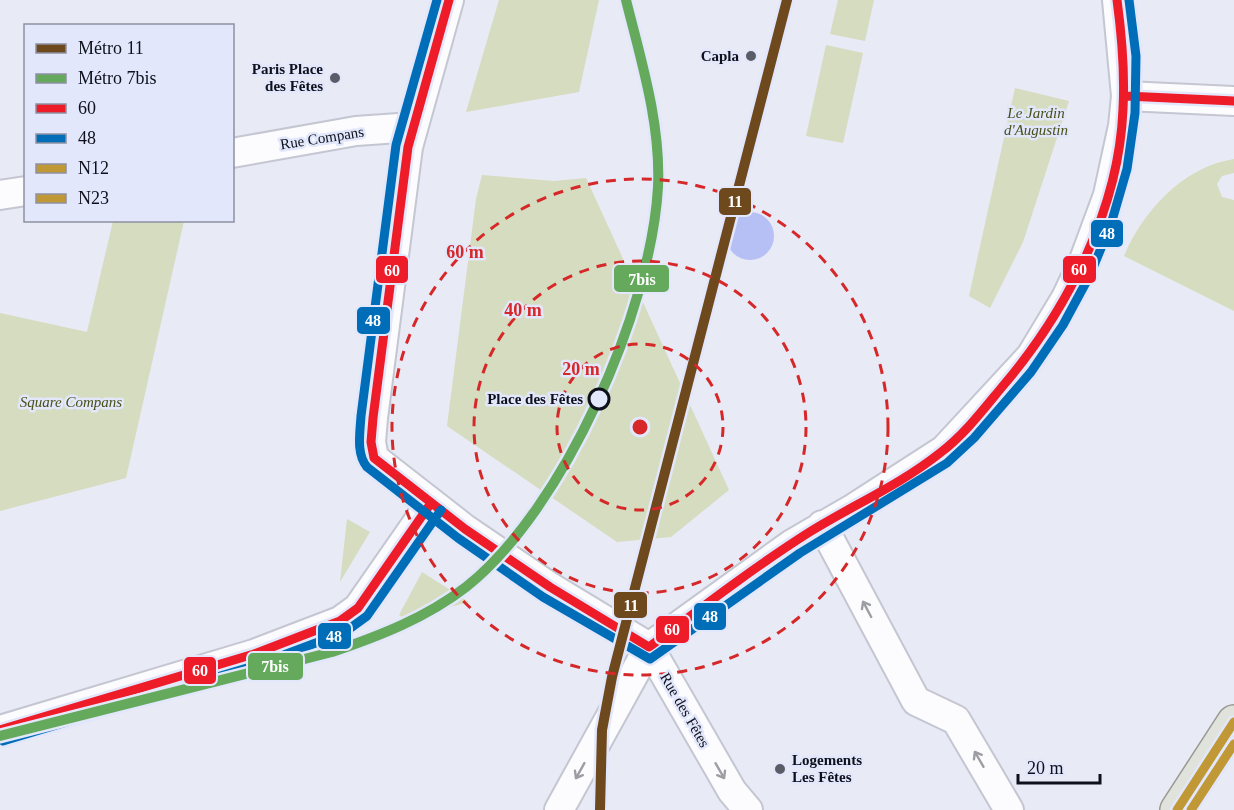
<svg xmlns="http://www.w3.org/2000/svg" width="1234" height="810" font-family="Georgia,serif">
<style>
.green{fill:#d5dcbf}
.water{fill:#b6c0f5}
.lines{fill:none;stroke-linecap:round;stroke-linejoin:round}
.minor-casing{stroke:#c4c6d1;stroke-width:32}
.major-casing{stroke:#989a92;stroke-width:36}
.minor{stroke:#fcfcfe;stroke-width:28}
.major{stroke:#e0e2dc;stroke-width:33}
.bus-1-casing{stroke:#e2e7fb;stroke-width:14}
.bus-2-casing{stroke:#e2e7fb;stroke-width:14}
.bus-3-casing{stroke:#e2e7fb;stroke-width:14}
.bus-4-casing{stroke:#e2e7fb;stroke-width:14}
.bus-1{stroke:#ee1b29;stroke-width:9}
.bus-2{stroke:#006db8;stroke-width:9}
.bus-3{stroke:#c09835;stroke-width:9}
.bus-4{stroke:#c09835;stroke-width:9}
.metro-1-casing{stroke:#e2e7fb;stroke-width:15}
.metro-2-casing{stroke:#e2e7fb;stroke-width:15}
.metro-1{stroke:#6e491e;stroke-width:10}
.metro-2{stroke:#65a95d;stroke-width:10}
.oneway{stroke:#9d9ea3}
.ring{fill:none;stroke:#d62828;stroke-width:3;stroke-dasharray:10 8}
.poi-dot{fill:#5a5c67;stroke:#e2e7fb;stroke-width:2}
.stop-dot{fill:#e2e7fb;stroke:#0e101b;stroke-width:3}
.labels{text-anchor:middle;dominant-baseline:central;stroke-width:5;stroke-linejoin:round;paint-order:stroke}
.poi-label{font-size:15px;font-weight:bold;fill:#0e101b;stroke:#e2e7fb;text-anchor:end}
.park-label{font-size:15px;font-style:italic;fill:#484f16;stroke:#e2e7fb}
.street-label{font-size:15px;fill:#0e101b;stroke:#e2e7fb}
.stop-label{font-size:15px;font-weight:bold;fill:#0e101b;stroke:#e2e7fb;text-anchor:end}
.centre{fill:#d62828;stroke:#e2e7fb;stroke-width:3}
.ring-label{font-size:18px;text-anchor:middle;font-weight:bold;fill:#d62828;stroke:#e2e7fb;stroke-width:5;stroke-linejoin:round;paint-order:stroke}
.line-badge{stroke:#e2e7fb;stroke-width:2}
.badge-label{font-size:16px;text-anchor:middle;font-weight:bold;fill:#fff}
</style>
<rect width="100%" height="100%" fill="#e8eaf5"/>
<!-- green -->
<path class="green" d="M499,0H599L579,92L466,112Z
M838,0H874L865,41L830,34Z
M826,45L863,53L843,143L806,136Z
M1015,88L1069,101L1023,242L990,308L969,296Z
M1234,159V173L1222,176L1217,184L1222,197L1234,200V311L1124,256C1143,211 1183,167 1234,159Z
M482,175L554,181L586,178L729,490L671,537L617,542L447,426L476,199Z
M113,221H184L126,478L0,511V313L87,332Z
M347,519L370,532L340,582Z
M422,572L469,602L405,619L399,615Z"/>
<!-- water -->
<path class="water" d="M726 236a24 24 0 1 1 48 0a24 24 0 1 1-48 0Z"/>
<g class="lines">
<defs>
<path id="minor" d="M449,0L408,147L373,418L371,442L374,458L465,529L550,587L649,647L732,791L748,810
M1126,96L1234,101
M232,153L356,131L413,127
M0,195L26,191
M822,525L916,701L956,720L1009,810
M0,730L254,654L340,621L358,608L431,503
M559,810L649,647L792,544L854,508L944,450L1031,356L1066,298L1084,260L1108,195L1123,126L1126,96L1117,0"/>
<path id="major" d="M1177,810L1234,722"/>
</defs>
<!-- minor casing -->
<use href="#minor" class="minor-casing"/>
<!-- major casing -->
<use href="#major" class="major-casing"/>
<!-- minor -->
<use href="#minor" class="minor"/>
<!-- major -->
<use href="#major" class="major"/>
<defs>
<path id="bus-1" d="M449,0L408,147L373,418L371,442L374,458L465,529L550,587L649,647C701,608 753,568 808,533C851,506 900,485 940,453C964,435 983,410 1002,387C1067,311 1119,210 1123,109C1125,72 1122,37 1117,0
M1126,96L1234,101
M0,730L254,654L340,621L358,608L431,503"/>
<path id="bus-2" d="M437,0L396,145L361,416C360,433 356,454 367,467L458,538L543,597L650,659L800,553L947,463L974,438L1031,372L1063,325L1090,275L1111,224L1127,169L1135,113L1136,56L1129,0
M3,741L257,665L345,632L367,616L441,510"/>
<path id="bus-3" d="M1177,810L1234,722"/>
<path id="bus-4" d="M1191,810L1234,744"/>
</defs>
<!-- bus-1 casing -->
<use href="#bus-1" class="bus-1-casing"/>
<!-- bus-2 casing -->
<use href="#bus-2" class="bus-2-casing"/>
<!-- bus-3 casing -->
<use href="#bus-3" class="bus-3-casing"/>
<!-- bus-4 casing -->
<use href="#bus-4" class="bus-4-casing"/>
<!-- bus-1 -->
<use href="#bus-1" class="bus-1"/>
<!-- bus-2 -->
<use href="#bus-2" class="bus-2"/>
<!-- bus-3 -->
<use href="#bus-3" class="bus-3"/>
<!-- bus-4 -->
<use href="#bus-4" class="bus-4"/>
<defs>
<path id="metro-1" d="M600,810L602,730L612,677L787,0"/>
<path id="metro-2" d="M0,736L332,652C379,636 426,618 466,587C564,509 651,311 658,187C661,124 641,60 626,0"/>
</defs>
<!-- metro-1 casing -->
<use href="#metro-1" class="metro-1-casing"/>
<!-- metro-2 casing -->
<use href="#metro-2" class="metro-2-casing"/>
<!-- metro-1 -->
<use href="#metro-1" class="metro-1"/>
<!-- metro-2 -->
<use href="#metro-2" class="metro-2"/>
</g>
<!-- one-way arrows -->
<defs><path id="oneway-shaft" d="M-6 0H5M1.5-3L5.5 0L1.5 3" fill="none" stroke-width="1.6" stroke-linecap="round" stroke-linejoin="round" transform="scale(1.5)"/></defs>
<g class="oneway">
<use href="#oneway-shaft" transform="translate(867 609) rotate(-118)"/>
<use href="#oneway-shaft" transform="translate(979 759) rotate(-120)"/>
<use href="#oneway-shaft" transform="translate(580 771) rotate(119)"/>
<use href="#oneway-shaft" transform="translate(720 771) rotate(60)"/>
</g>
<!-- distance rings -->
<g class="ring">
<circle cx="640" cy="427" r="83"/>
<circle cx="640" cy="427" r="166"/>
<circle cx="640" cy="427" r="248"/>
</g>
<!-- markers -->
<g class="poi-dot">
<circle cx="751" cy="56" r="6"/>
<circle cx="335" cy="78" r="6"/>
<circle cx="780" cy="769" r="6"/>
</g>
<circle class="stop-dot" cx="599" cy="399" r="10"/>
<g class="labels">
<!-- poi labels -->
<g class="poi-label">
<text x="739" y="56">Capla</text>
<text x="323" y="69">Paris Place<tspan x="323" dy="17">des Fêtes</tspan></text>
<text x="792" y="760" text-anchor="start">Logements<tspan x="792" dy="17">Les Fêtes</tspan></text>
</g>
<!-- park labels -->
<g class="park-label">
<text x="1036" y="113">Le Jardin<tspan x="1036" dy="17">d'Augustin</tspan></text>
<text x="71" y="402">Square Compans</text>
</g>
<!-- street labels -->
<g class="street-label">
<text transform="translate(322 138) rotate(-9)">Rue Compans</text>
<text transform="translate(685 710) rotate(60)">Rue des Fêtes</text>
</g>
<!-- stop labels -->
<g class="stop-label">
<text x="583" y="399">Place des Fêtes</text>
</g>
</g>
<circle cx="640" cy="427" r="9" class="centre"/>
<g class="ring-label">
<text x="465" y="258">60 m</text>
<text x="523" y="316">40 m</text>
<text x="581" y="375">20 m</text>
</g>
<g class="line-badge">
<rect x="718" y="187" width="34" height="29" rx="6" fill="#6e491e"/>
<rect x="1090" y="219" width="34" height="29" rx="6" fill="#006db8"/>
<rect x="1062" y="255" width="35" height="29" rx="6" fill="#ee1b29"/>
<rect x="375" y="255" width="34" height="29" rx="6" fill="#ee1b29"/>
<rect x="613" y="264" width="57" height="29" rx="6" fill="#65a95d"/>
<rect x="356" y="306" width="35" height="29" rx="6" fill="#006db8"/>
<rect x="613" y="591" width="35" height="28" rx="6" fill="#6e491e"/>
<rect x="693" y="602" width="34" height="29" rx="6" fill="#006db8"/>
<rect x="655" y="615" width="35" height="29" rx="6" fill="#ee1b29"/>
<rect x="317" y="622" width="35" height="28" rx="6" fill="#006db8"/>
<rect x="247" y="652" width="57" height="29" rx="6" fill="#65a95d"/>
<rect x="183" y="656" width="34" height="29" rx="6" fill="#ee1b29"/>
</g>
<g class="badge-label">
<text x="735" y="207">11</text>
<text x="1107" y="239">48</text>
<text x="1079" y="275">60</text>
<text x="392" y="276">60</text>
<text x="642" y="285">7bis</text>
<text x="373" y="326">48</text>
<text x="631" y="611">11</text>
<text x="710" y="622">48</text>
<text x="672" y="635">60</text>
<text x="334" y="642">48</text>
<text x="275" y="672">7bis</text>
<text x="200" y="676">60</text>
</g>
<!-- legend -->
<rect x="24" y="24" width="210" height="198" fill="#e2e7fb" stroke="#8d91a1" stroke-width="1.5"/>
<rect x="36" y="44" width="30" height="9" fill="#6e491e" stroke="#8d91a1" stroke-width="1.5"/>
<text x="78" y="54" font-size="18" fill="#0e101b">Métro 11</text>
<rect x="36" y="74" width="30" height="9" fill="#65a95d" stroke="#8d91a1" stroke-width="1.5"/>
<text x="78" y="84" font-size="18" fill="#0e101b">Métro 7bis</text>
<rect x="36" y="104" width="30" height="9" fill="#ee1b29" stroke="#8d91a1" stroke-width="1.5"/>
<text x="78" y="114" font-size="18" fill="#0e101b">60</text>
<rect x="36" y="134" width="30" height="9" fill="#006db8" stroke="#8d91a1" stroke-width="1.5"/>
<text x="78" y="144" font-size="18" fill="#0e101b">48</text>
<rect x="36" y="164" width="30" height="9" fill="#c09835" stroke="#8d91a1" stroke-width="1.5"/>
<text x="78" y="174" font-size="18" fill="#0e101b">N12</text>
<rect x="36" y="194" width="30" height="9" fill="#c09835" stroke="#8d91a1" stroke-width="1.5"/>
<text x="78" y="204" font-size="18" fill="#0e101b">N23</text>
<!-- scale -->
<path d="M1018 774v9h82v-9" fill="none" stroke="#0e101b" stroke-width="3"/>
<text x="1027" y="774" font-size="18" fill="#0e101b" stroke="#e2e7fb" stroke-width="4.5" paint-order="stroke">20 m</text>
</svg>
